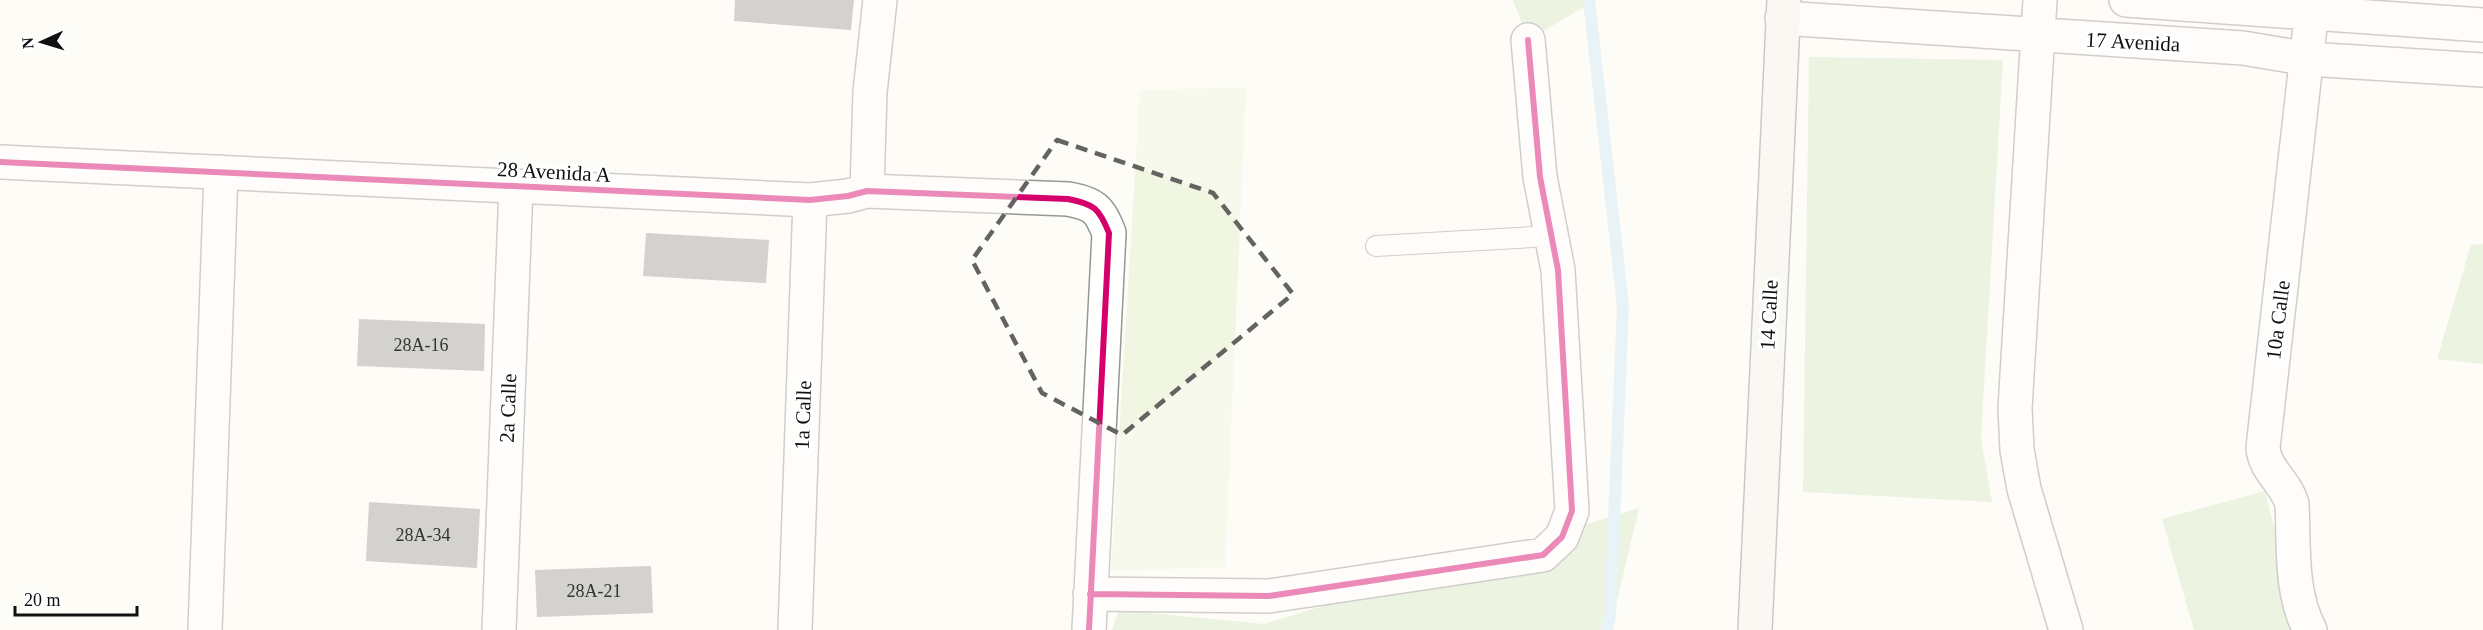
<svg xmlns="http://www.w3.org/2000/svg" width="2483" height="630" font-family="'Times New Roman',serif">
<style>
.forest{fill:#d8eac5}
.pitch{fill:#f0f6e1}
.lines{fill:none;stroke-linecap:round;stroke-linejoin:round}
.stream{stroke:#cde8f7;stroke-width:12}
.building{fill:#a19f9c}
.lane-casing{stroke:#979795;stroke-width:22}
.street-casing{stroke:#979795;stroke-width:36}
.secondary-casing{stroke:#8e8d8b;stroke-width:36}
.lane{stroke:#fffffe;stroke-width:20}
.street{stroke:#fffffe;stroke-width:33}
.secondary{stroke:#f6f4eb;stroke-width:33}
.cycleway-casing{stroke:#fff;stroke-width:10}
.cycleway{stroke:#d6006c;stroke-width:6}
.marked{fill:none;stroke:#646362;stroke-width:4.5;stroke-dasharray:12 8;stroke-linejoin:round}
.labels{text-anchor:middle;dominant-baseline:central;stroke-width:6;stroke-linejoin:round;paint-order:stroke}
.number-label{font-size:18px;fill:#353434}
.street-label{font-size:21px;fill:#111;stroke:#fff}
</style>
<rect width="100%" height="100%" fill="#fdfcf7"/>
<!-- forest -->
<path class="forest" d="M1513,0H1589V4L1528,40Z
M1809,57L2003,60L1981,438L1992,502L1803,492Z
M2483,244V364L2437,359L2471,245Z
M2265,491L2300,630H2194L2162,519Z
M1639,508L1610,630H1112L1119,610L1264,624Z"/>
<!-- pitch -->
<path class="pitch" d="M1246,87L1225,567L1111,571L1140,90Z"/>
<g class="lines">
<!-- stream -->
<path class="stream" d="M1589,0L1623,306L1610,615L1607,630"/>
</g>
<!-- building -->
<path class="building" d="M735,0H854L851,30L734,21Z
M646,233L769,240L766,283L643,276Z
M359,319L485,324L484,371L357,366Z
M369,502L480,509L477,568L366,561Z
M651,566L653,613L537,617L535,570Z"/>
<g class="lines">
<defs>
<path id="lane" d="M1376,246L1551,236"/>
<path id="street" d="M2040,0L2015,408L2017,450L2024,489L2066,630
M2126,0L2483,25
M1782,18L2243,48L2308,59L2483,70
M0,162L810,200L848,196L867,191L1068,199C1094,204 1099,208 1109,233L1089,630
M867,191L870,92L880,0
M1090,594L1269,596L1543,555L1562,537L1572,511L1558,270L1540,177L1528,40
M205,630L221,172
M499,630L516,187
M795,630L810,200
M2310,630C2290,593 2294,545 2292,504C2286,482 2265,471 2263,448L2313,0"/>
<path id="secondary" d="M1755,630L1784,0"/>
</defs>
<!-- lane casing -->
<use href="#lane" class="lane-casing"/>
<!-- street casing -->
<use href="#street" class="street-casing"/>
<!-- secondary casing -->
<use href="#secondary" class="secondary-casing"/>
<!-- lane -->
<use href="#lane" class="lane"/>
<!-- street -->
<use href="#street" class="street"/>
<!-- secondary -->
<use href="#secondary" class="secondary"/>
<defs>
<path id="cycleway" d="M0,162L810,200L848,196L867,191L1068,199C1094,204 1099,208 1109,233L1089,630
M1090,594L1269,596L1543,555L1562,537L1572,511L1558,270L1540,177L1528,40"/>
</defs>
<!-- cycleway casing -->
<use href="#cycleway" class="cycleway-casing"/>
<!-- cycleway -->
<use href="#cycleway" class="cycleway"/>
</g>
<!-- marked area -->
<path d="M0 0H2483V630H0ZM1057,140L1213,193L1293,294L1122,435L1042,393L972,260Z" fill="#fdfcf7" fill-opacity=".55" fill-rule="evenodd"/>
<path class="marked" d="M1057,140L1213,193L1293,294L1122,435L1042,393L972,260Z"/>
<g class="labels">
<!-- number labels -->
<g class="number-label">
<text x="421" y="345">28A-16</text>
<text x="423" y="535">28A-34</text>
<text x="594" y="591">28A-21</text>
</g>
<!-- street labels -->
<g class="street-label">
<text transform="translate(2133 42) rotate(3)">17 Avenida</text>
<text transform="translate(554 172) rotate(3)">28 Avenida A</text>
<text transform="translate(1769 315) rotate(-87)">14 Calle</text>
<text transform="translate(2278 320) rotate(-83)">10a Calle</text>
<text transform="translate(508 408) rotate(-88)">2a Calle</text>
<text transform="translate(803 415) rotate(-88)">1a Calle</text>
</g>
</g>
<!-- north arrow -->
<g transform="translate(42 42) rotate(266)" stroke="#ffffff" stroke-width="4.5" paint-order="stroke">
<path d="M0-4.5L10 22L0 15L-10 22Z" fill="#111111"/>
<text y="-9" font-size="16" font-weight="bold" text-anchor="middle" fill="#111111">N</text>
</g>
<!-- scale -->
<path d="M15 606v9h122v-9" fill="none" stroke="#111111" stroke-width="3"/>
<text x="24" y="606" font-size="18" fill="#111111" stroke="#ffffff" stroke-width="4.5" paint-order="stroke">20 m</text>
</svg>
